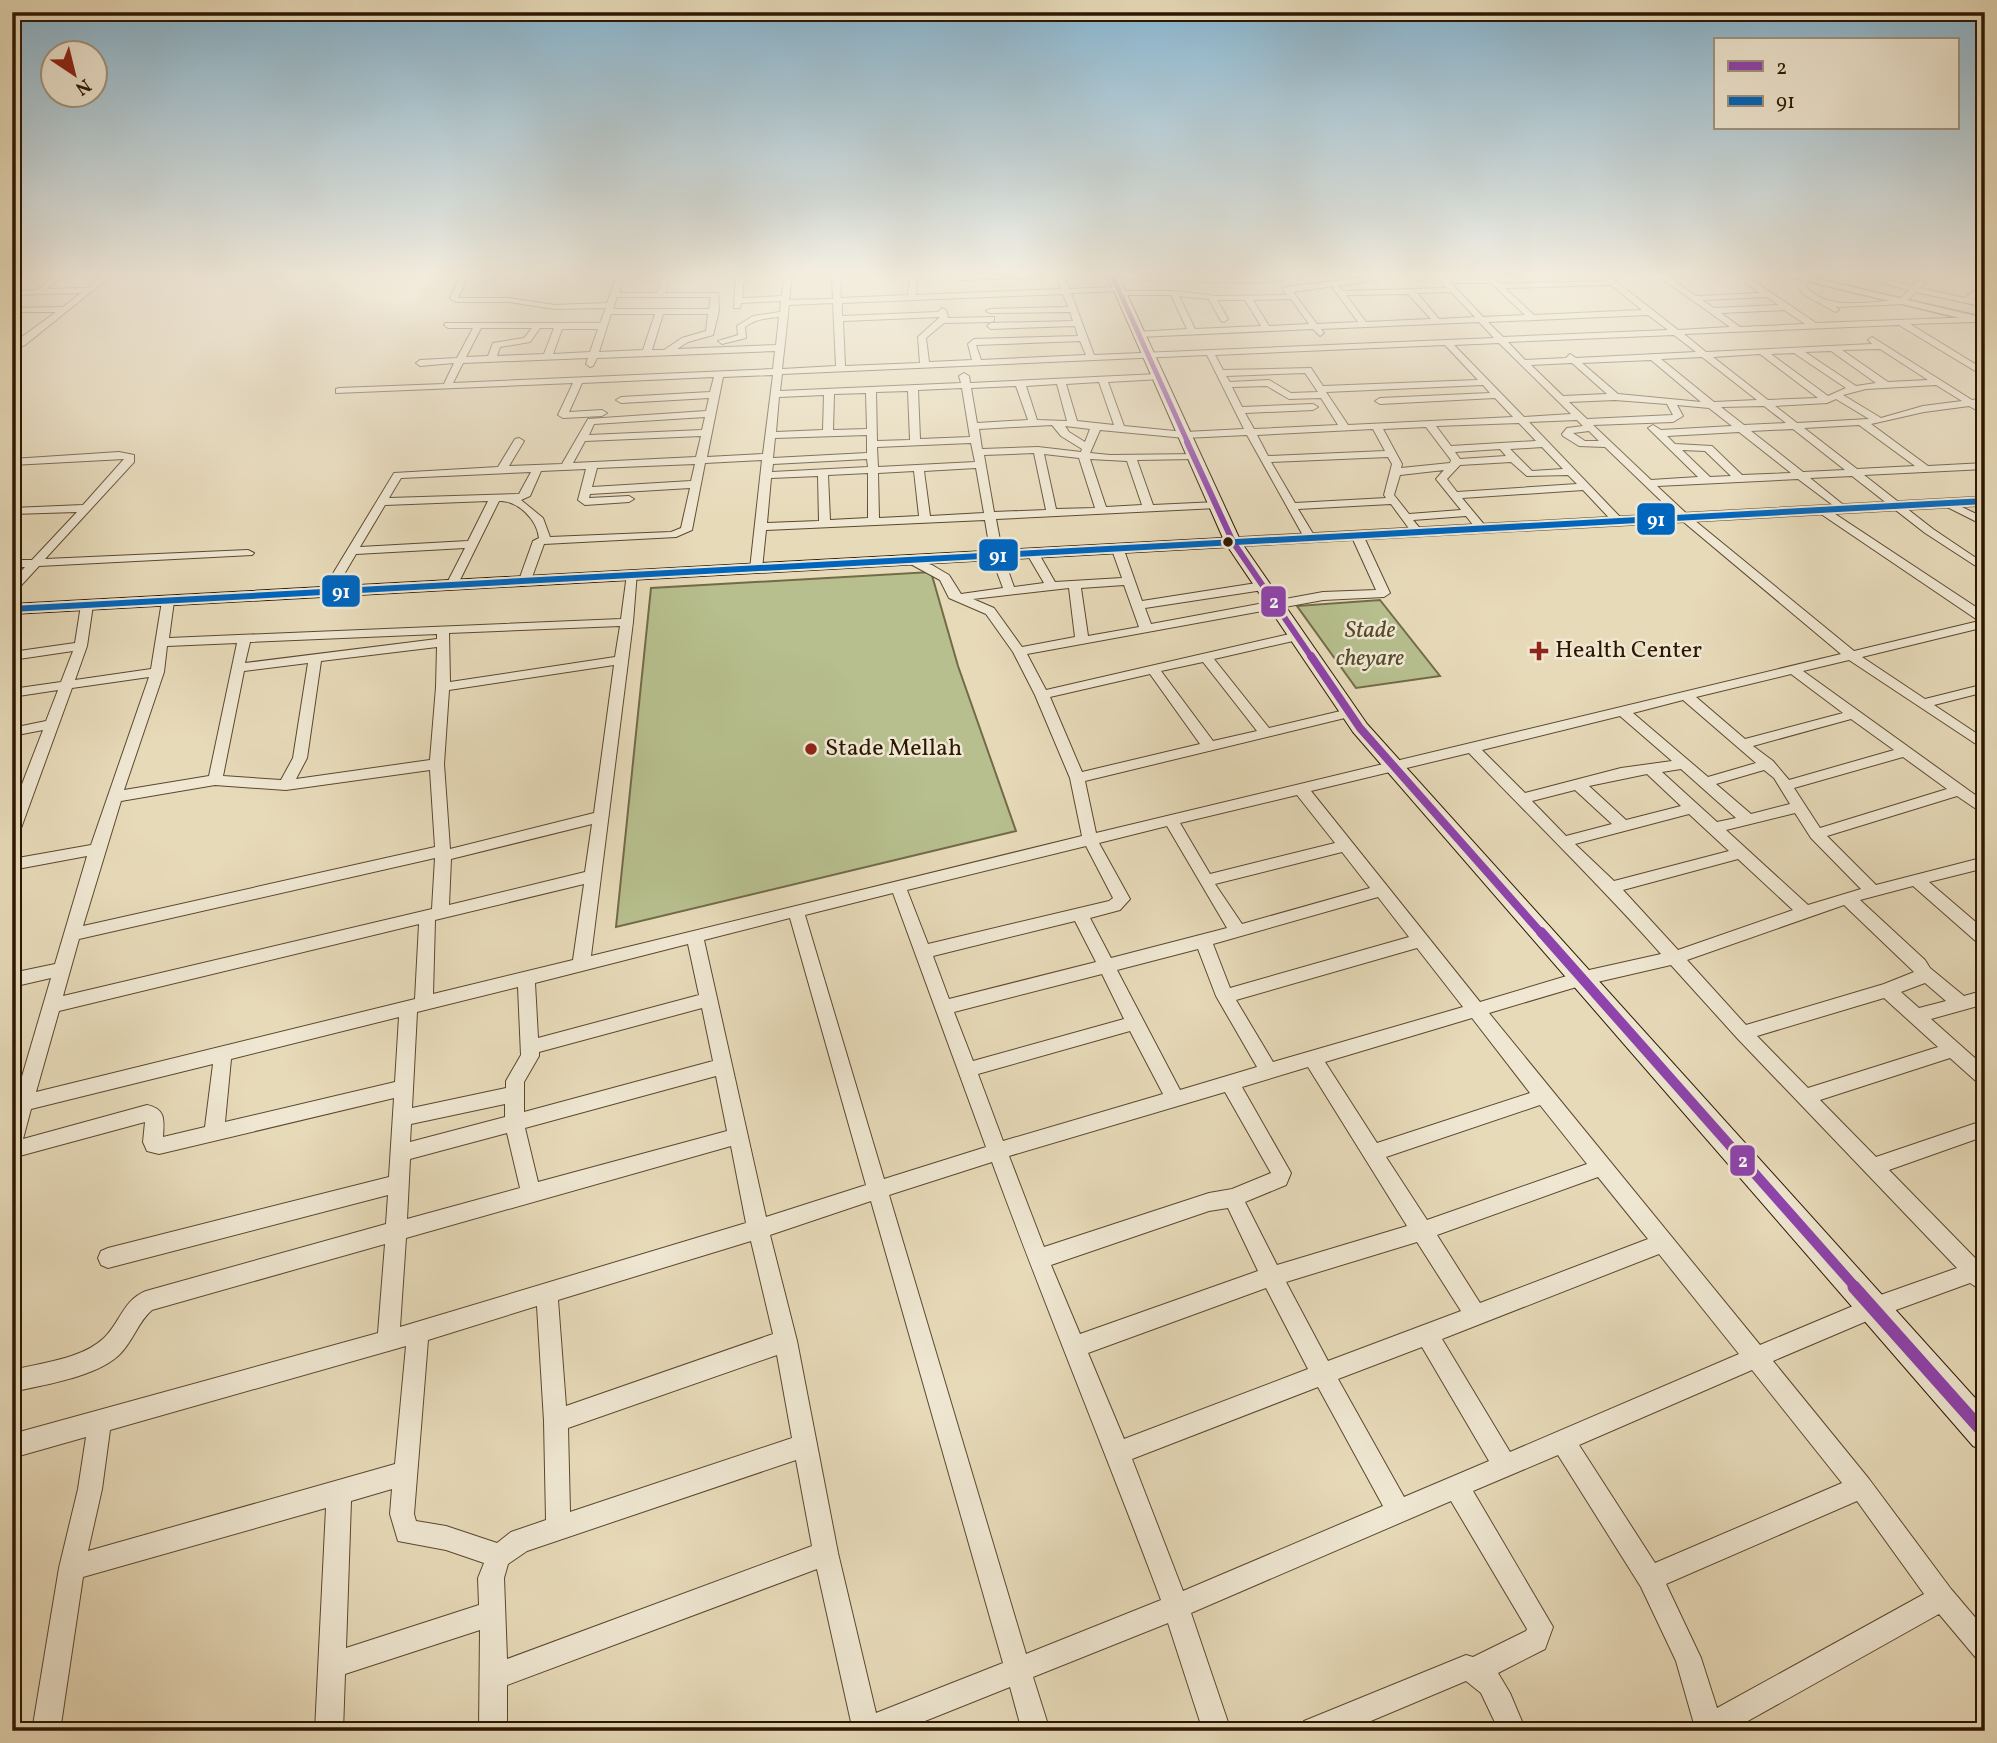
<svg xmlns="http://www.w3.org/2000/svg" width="1997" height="1743" font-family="Vollkorn,serif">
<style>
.green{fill:#b7bf8e;stroke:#726b48;stroke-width:2}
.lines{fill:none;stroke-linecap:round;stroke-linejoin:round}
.minor-casing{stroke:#5c482f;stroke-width:2}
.tertiary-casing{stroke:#5c482f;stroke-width:3}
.secondary-casing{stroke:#2d1701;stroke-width:2}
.minor{fill:#efe7d2;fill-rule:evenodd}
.tertiary{fill:#efe7d2;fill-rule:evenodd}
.secondary{fill:#efe7d2;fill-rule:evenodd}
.bus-1-far4-casing{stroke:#efe7d2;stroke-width:8}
.bus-1-far3-casing{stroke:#efe7d2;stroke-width:10}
.bus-1-far2-casing{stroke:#efe7d2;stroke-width:13}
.bus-1-far1-casing{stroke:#efe7d2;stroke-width:16}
.bus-1-casing{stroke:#efe7d2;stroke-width:18}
.bus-2-casing{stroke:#efe7d2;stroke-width:10}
.bus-1-far4{stroke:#8e44ad;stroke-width:5}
.bus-1-far3{stroke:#8e44ad;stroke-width:6}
.bus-1-far2{stroke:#8e44ad;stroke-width:8}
.bus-1-far1{stroke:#8e44ad;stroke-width:10}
.bus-1{stroke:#8e44ad;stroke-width:13}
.bus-2{stroke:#0065bd;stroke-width:6}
.bus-dot{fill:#2d1701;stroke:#efe7d2;stroke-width:2.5}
.poi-dot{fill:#8f2418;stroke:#efe7d2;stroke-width:2.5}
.labels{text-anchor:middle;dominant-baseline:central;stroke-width:5;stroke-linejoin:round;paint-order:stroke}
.park-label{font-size:24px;font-style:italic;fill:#56492b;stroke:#efe7d2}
.poi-label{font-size:24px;fill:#2d1701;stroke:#efe7d2;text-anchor:start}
.line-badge{stroke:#efe7d2;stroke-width:2.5}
.badge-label{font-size:19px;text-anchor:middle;font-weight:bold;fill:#fff}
</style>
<rect width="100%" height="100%" fill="#e7dab9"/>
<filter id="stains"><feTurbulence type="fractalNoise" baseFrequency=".00286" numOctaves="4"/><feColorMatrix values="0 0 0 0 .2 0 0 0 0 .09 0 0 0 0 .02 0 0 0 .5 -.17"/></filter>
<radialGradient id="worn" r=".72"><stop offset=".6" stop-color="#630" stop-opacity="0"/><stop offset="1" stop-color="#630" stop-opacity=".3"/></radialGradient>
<!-- green -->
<path class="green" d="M931,572L958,666L1016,831L616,927L651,588Z
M1380,600L1440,676L1356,688L1297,606Z"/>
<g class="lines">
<defs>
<path id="minor" d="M12,275H18L12,279Z
M55,275H64L47,289L87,288L103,275H112L25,345L12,350V344L56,312H12V308L63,307L81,293L12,295V291L37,290Z
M461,275H469L458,298H509L555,305L607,303L617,275H625L619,293H657L663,275H671L665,293H718L719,311L713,335L688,342L677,349L776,345L779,317C767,318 756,319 745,327L746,338L722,344L718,341L738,335L737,326L753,316L780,312L781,301L741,303L740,308H734L736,275H744L742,298L782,296L784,275H792L789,300L833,299L832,275H840L841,298L908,295L910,275H918L916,295L1061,289L1057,277L959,280L962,276L1064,275L1069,289L1118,287L1121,291H1174L1217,296L1287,295L1283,290L1284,287L1382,275H1407L1338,286L1343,291L1447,288L1435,275H1444L1447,279H1493L1500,284L1606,281L1599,275H1608L1678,330L1730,327L1657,275H1667L1696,296L1760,293L1735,275H1745L1816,323L1978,317V321L1975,322L1910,324L1985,370V377L1899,325L1684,334L1706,352L1872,344L1868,340L1872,337L1972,400L1985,398V404L1980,405L1985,408V415L1969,406L1924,412L1871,424L1928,466L1985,463V469L1864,475L1933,529L1985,564V572L1925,533L1852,476L1810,478L1846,507L1847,509L1842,512L1798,479L1657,486L1688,515L1854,651L1979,621L1818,512V508H1826L1985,613V627L1862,657L1925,699L1985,684V692L1934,705L1985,739V750L1849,660L1803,671L1985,802V815L1957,796L1827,836L1876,885L1985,857V868L1929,882L1985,930V946L1979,944L1913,886L1860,900L1925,960L1930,968L1964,996L1985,990V1004L1931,1019L1985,1067V1086L1978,1083L1950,1058L1820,1100L1876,1157L1985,1120V1136L1889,1170L1977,1260L1985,1257V1293L1970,1283L1874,1318L1773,1361L1869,1479L1951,1589L1985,1629V1662L1976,1658L1939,1614L1730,1731H1696L1676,1661L1641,1587L1558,1455L1473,1491L1553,1627L1545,1649L1498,1673L1510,1693L1526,1731H1499L1481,1693L1466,1681L1347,1731H1301L1304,1721L1466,1655L1473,1657L1526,1631L1527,1629L1451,1501L1191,1613L1231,1731H1203L1168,1623L1033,1677L1050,1731H1022L1010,1687L900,1731H853L817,1569L507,1685V1731H479L480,1630L345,1674L343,1731H315L326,1508L83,1577L60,1731H32L59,1568L78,1489L86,1437L12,1458V1434L378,1333L385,1244L152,1310C138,1322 133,1341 120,1354C97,1377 43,1385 12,1392V1370C41,1363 82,1359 104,1338C120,1323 123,1300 146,1291L386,1224L388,1195L108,1268L101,1265L98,1258L101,1251L108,1248L389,1177L394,1098L159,1154L147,1151L143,1142L145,1122L12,1158V1098L16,1097L51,978L12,987V973L55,964L87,856L12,870V859L91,845L149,677L72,688L20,831L12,836V810L43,730L12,736V728L46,721L58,690L12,697V689L61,682L73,651L12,660V652L75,643L81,605L87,601L93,605L87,646L75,680L151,669L162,601L168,597L174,601L169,638L621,619L627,574L629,572H637L633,622L591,956L1082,836L1070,778L1035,695L1013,652L986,614L949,598L940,580L905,561L911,558L932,565L949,575L961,594L1003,588L991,556L985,520L766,530L762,569L756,573L750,569L762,460L705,463L692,530L676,537L544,544L531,580L525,584L519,580L533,541L539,538C537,519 517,500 499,501L457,586H449L447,583L465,548L356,554L333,593H325L323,590L394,473L498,467L515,439L519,438L524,441L509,466L562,464L588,419L706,411L709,398L621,403L616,400L621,397L710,392L714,377L582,383L569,412L602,410L607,413L602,416L563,418L558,415L573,383L336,393V389L339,388L444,384L454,363L420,366L416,363L420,360L457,358L473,328H448L444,325L445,323H600L606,308L555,309L509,302H456L450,298ZM1451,283H1491L1525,315L1483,317ZM1611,285L1642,310L1534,315L1505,288ZM1334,286L1333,288L1358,322L1317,324L1293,292ZM1117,291L1120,295H1171L1187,329L1135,332L1134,334L1138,337L1313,329L1320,336L1324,333L1321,329L1479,322L1494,338L1094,355L1071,293ZM1451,292L1475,317L1439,319L1417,293ZM1063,294L1068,307L990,309L986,311L990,313L1070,312L1073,321L991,323L987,326L991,329L1075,326L1078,336L974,339L968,344L972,360L929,362L926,338L944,323L991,322L994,321V317L948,318L946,310L942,308L938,312L842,316V303ZM1408,294L1431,319L1366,322L1346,295ZM1179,296L1209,299L1221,321L1224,322L1228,319L1217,300H1245L1261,326L1195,329ZM617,297H711L709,309H613ZM1767,297L1778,305L1714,308L1702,300ZM1291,299L1309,324L1269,326L1253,300ZM833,303L836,366L782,369L789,305ZM1784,310L1805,324L1740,327L1721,313ZM611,314H655L643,350L599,352ZM663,314H708L706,331L682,338L664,350H652ZM1648,315L1668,330L1503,337L1488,322ZM940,317L918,337L920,363L845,366L843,321ZM481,328H532L524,338L493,343L488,356L466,357ZM540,328H554L544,354L497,356L500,347L530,342ZM562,329H598L590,352L553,354ZM1674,335L1696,352L1576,358L1570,354L1566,358L1525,360L1508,342ZM1080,341L1086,355L981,360L976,345ZM1499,343L1571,414L1524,417L1454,345ZM1445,345L1478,380L1323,386L1311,368L1223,370L1215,355ZM1880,349L1928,380L1888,382L1842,350ZM775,351L773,369L453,383L463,363L588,358L586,364L590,367L593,366L597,358ZM1831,351L1876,383L1856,386L1805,352ZM1794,353L1846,388L1828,396L1771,354ZM1760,354L1818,398L1768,400L1713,357ZM1207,355L1244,429L1185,432L1124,426L1108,382L1161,379V375L1158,374L970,383L969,376L964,373L959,376L961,383L780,391L782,374ZM1702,357L1757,400L1714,402L1661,359ZM1651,360L1701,402L1618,394L1582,363ZM1572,363L1607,394L1563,396L1531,365ZM1305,373L1318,392L1291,393L1269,380L1230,382L1226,376ZM773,375L763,454L707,457L723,377ZM1099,382L1114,425L1077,421L1066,384ZM1057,384L1067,421L1037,420L1026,386ZM1483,385L1490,393L1380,398L1375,401L1380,404L1495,398L1513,417L1348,425L1326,392ZM1936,385L1962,401L1923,406L1881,418L1843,395L1866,389ZM1016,386L1028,420L977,423L971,388ZM1267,386L1289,399L1321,398L1338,425L1254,429L1245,413L1313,410L1318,407L1313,404L1242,407L1232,387ZM962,388L970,437L920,439L918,390ZM908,391L910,440L877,441L876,392ZM866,393L867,429L833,430L834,394ZM824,395L823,430L776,432L779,397ZM1836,399L1869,419L1797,423L1775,406L1827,403ZM1615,400L1667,404L1673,415L1587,419L1569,402ZM1677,405L1709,408L1732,426L1661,430L1653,425L1648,428L1698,477L1651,480L1593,425L1673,422L1683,416ZM1764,406L1786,423L1744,425L1721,407ZM705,417L702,430L589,435L594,424ZM1577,420L1583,426L1567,428L1562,434L1563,436L1579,446L1605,447L1680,519L1841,654L1096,833L1085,781L1349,717L1356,713L1349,709L1269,728L1214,659L1302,639L1304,636L1298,632L1046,690L1027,654L1323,600L1384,597L1390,593L1363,535L1357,532L1351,535L1376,590L1323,592L1151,624L1145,608L1263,590L1269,586L1263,582L1142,601L1124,550L1118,547L1112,550L1122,578L1055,582L1039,554L1033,551L1027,554L1044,583L1014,587L1003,556L996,519L1217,508L1222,505L1217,502L1153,505L1137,460L1194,459L1199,456L1198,454L1110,455L1090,453L1100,430L1185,438L1247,435L1305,539L1309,540L1315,537L1298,509L1391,504L1413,534L1423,532L1413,520L1466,516L1477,530L1481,531L1487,528L1462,498L1583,490L1614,523H1622V519L1529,422ZM1519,423L1536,441L1451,446L1436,426ZM1052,425L1061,436L1082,449L1081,452L1038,447L982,449L979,429ZM1859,425L1915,466L1857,469L1804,428ZM1065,426L1090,429L1085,442L1069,432ZM1426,427L1451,460L1450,463L1401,468L1402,464L1383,429ZM1373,429L1385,451L1268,456L1257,435ZM1793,429L1845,470L1803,472L1751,431ZM1589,431L1599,441H1585L1573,433ZM1739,432L1791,473L1742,475L1712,446L1675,444L1667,436ZM867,435V453L773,458L775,438ZM701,436L696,457L573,463L585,441ZM971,443L975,462L878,467L877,447ZM1542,447L1563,469L1532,471L1510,449ZM1500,449L1506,456L1460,459L1455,452ZM1682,450L1705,451L1731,476L1710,477ZM1034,453L1046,510L994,512L984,455ZM1044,454L1079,458L1095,508L1056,509ZM1388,457L1392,464L1384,495L1386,498L1295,503L1271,462ZM867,459L868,467L772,472L773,464ZM1090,459L1127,461L1142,505L1106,507ZM1511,462L1527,476L1568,475L1577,484L1457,492L1447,479L1460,465ZM695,464L691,481L592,487L597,468ZM976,468L984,513L930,516L924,471ZM586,469L578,500L585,505L629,502L634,499L629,496L589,498L590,494L690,488L681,528L671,532L550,537L543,518L521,500L530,496L541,471ZM1444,470L1436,479L1461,510L1409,514L1394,495L1400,475ZM914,471L919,516L879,518L878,473ZM531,472L519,494L389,498L401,478ZM868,473V518L830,520L828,475ZM818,476L819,521L767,523L771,478ZM488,501L468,541L360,547L385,505ZM1124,585L1139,627L1088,636L1081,588ZM1069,588L1075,637L1022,647L994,608L973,599ZM620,626L615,657L450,682L449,633ZM437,634V639L245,663L250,642ZM237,643L209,776L124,790L164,672L167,646ZM437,647L436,687L430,760L296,779L307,758L321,661ZM1203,662L1257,731L1213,741L1161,671ZM308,663L293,758L281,780L223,776L244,671ZM614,665L594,813L450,849L444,764L449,690ZM1150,674L1200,744L1082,772L1050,697ZM1791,674L1843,713L1745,739L1696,697ZM1683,700L1756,763L1708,777L1633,713ZM1620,716L1672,761L1621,768L1525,793L1482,750ZM1851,719L1894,750L1789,780L1773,761L1753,746ZM1469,753C1533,820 1600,885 1661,954L1580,972L1480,1002L1311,791ZM1903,757L1947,789L1820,828L1794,788ZM1681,769L1736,818L1717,822L1662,772ZM430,770L435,847L83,926L121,801L215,785L286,790ZM1764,770L1774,778L1790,804L1751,814L1716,784ZM1647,774L1681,806L1626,820L1589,786ZM1575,790L1612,824L1566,836L1532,801ZM1297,795L1335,843L1210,874L1180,823ZM1795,813L1811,838L1861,889L1808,905L1726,830ZM1689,814L1729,851L1614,881L1575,844ZM592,824L585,872L449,905L451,859ZM1167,826L1227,928L1111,958L1090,918L1120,910L1130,899L1099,843ZM1086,846L1113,898L1109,901L928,944L907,890ZM1342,852L1370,888L1242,924L1215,884ZM435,858L432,909L63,996L79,939ZM1738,859L1793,910L1678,950L1623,890ZM584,884L573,960L433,994L435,920ZM893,893L986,1147L884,1179L805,915ZM1378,897L1409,937L1230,988L1213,944ZM1844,905L1914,972L1884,984L1746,1025L1687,960ZM790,918L866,1185L766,1217L704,940ZM1075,921L1096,962L949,999L933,956ZM419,924L415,999L36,1092L59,1011ZM688,944L699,995L538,1038L535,983ZM1417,948L1463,1007L1273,1062L1236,1000ZM1198,949L1216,996L1257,1067L1180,1090L1117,970ZM1671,965L1737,1038L1957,1268L1872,1298L1760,1345L1489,1013L1580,986ZM1102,974L1124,1019L973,1061L954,1012ZM1925,983L1946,1001L1919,1008L1901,992ZM518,987L521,1055L506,1081V1088L412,1108L417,1012ZM1884,998L1938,1047L1808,1088L1757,1036ZM702,1008L713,1061L524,1112V1082L539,1056V1052ZM399,1017L395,1082L225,1122L231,1059ZM1472,1018L1530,1093L1377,1143L1325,1062ZM1130,1031L1163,1094L1003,1141L978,1074ZM213,1064L205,1127L163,1137C164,1120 166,1109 147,1105L23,1139L31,1109ZM1308,1067L1407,1226L1277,1265L1245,1202L1286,1185L1291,1173L1242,1087ZM716,1076L727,1131L538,1182L525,1128ZM1225,1092L1271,1173L1232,1189L1209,1193L1044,1247L1009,1156ZM505,1104V1117L410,1142L411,1124ZM1540,1105L1587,1164L1427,1220L1386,1157ZM507,1133L520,1188L407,1219L410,1159ZM731,1146L746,1223L400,1327L406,1238ZM992,1162C1046,1309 1106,1453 1161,1600L1026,1654L889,1195ZM1598,1177L1648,1239L1480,1303L1437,1235ZM871,1201L1003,1663L876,1713L838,1553L797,1341L770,1235ZM1228,1208L1258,1271L1080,1334L1051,1265L1209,1211ZM751,1241L773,1334L566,1406L558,1300ZM1417,1242L1461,1311L1328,1361L1286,1282ZM1659,1254L1739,1354L1510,1452L1442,1339ZM1266,1288L1308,1369L1124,1439L1088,1353ZM537,1306L544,1421L546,1520L511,1532L497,1543L446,1526L416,1521L414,1514L428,1340ZM406,1346L395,1464L88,1551L102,1489L110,1430ZM1422,1347L1489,1461L1404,1497L1338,1379ZM777,1355L792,1438L570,1512L568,1428ZM1752,1370L1842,1483L1655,1563L1579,1445ZM1318,1387L1383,1506L1183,1591L1132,1459ZM796,1460L812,1546L507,1659L504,1578L508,1564L527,1551ZM392,1489L390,1514L398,1541L446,1550L484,1563L478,1578L479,1605L346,1648L351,1501ZM1857,1501L1924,1594L1717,1708L1701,1658L1666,1584Z
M1109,275L1279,278L1283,280L1258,283L1112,279Z
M1850,275H1866L1913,286L1924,275H1933L1920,288L1965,298L1985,282V289L1973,300L1985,302V307L1916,292L1904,304L1836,307L1839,310L1835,312L1803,294L1798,286L1804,278H1810L1806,286C1826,312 1870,301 1899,300L1909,290Z
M119,452L134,455V462L45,559L248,550L254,553L252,555L39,566L16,591L12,592V581L25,567H12V560H32L77,512L12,514V508L83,505L124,459L12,465V459Z
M1947,500L1985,518V526L1943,505L1942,503Z"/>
<path id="tertiary" d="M1782,275H1800L1985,318V324Z
M1985,497V505L1233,546L1226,542L1233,538Z"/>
<path id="secondary" d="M1107,275H1118L1241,542L1367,724L1985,1409V1451L1973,1446L1353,732L1228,547L12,614V604L1223,538Z"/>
</defs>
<!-- minor casing -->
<use href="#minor" class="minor-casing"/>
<!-- tertiary casing -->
<use href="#tertiary" class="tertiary-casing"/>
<!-- secondary casing -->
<use href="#secondary" class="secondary-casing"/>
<!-- minor -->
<use href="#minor" class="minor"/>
<!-- tertiary -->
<use href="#tertiary" class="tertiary"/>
<!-- secondary -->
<use href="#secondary" class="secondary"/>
<defs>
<path id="bus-1-far4" d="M1112,275L1188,443"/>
<path id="bus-1-far3" d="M1187,442L1233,542L1312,658"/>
<path id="bus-1-far2" d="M1311,656L1360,728L1542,934"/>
<path id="bus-1-far1" d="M1541,932L1856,1288"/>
<path id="bus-1" d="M1854,1287L1985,1434"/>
<path id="bus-2" d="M12,609L1985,501"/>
</defs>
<!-- bus-1-far4 casing -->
<use href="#bus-1-far4" class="bus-1-far4-casing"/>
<!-- bus-1-far3 casing -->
<use href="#bus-1-far3" class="bus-1-far3-casing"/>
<!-- bus-1-far2 casing -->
<use href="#bus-1-far2" class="bus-1-far2-casing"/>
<!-- bus-1-far1 casing -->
<use href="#bus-1-far1" class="bus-1-far1-casing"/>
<!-- bus-1 casing -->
<use href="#bus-1" class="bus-1-casing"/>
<!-- bus-2 casing -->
<use href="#bus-2" class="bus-2-casing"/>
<!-- bus-1-far4 -->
<use href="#bus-1-far4" class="bus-1-far4"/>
<!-- bus-1-far3 -->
<use href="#bus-1-far3" class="bus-1-far3"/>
<!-- bus-1-far2 -->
<use href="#bus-1-far2" class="bus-1-far2"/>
<!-- bus-1-far1 -->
<use href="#bus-1-far1" class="bus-1-far1"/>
<!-- bus-1 -->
<use href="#bus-1" class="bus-1"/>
<!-- bus-2 -->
<use href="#bus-2" class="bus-2"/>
</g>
<!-- sky -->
<linearGradient id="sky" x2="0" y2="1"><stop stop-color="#87b6d2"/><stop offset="0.53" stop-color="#f4eee0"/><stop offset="1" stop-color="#f4eee0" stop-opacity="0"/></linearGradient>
<rect width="1997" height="519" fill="url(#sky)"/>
<!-- markers -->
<circle class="bus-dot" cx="1228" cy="542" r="6"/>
<g class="poi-dot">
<path d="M1535.5 640.5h7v7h7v7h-7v7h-7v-7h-7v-7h7z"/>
<circle cx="811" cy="749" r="7"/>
</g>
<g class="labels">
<!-- park labels -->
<g class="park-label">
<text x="1370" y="631">Stade<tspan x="1370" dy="28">cheyare</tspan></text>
</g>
<!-- poi labels -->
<g class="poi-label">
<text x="1555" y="651">Health Center</text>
<text x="825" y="749">Stade Mellah</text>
</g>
</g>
<g class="line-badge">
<rect x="1636" y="502" width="40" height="34" rx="7" fill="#0065bd"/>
<rect x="978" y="538" width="41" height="34" rx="7" fill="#0065bd"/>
<rect x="321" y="574" width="40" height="34" rx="7" fill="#0065bd"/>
<rect x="1260" y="585" width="27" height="33" rx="7" fill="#8e44ad"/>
<rect x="1729" y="1144" width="27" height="33" rx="7" fill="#8e44ad"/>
</g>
<g class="badge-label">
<text x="1656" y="526">91</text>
<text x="998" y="562">91</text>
<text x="341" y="598">91</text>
<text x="1274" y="608">2</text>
<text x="1743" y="1167">2</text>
</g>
<!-- margin -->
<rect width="1997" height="1743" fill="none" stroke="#e7dab9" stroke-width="42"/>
<rect x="14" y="14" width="1969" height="1715" fill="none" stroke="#2d1701" stroke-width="3.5"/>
<rect x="21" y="21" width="1955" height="1701" fill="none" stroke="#2d1701" stroke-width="2"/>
<!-- legend -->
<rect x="1714" y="38" width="245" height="91" fill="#efe7d2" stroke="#a1947e" stroke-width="2"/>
<rect x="1728" y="61" width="35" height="10" fill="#8e44ad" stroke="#a1947e" stroke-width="2"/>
<text x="1776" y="74" font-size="21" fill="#2d1701">2</text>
<rect x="1728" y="96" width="35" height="10" fill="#0065bd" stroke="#a1947e" stroke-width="2"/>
<text x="1776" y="108" font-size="21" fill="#2d1701">91</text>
<!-- north arrow -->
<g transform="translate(74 74) rotate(145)"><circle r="33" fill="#efe7d2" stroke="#a1947e" stroke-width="2"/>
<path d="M0-5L12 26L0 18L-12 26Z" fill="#8f2418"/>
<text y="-10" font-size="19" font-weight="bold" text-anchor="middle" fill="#2d1701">N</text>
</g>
<rect width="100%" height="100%" filter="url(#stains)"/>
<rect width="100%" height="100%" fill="url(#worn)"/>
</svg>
